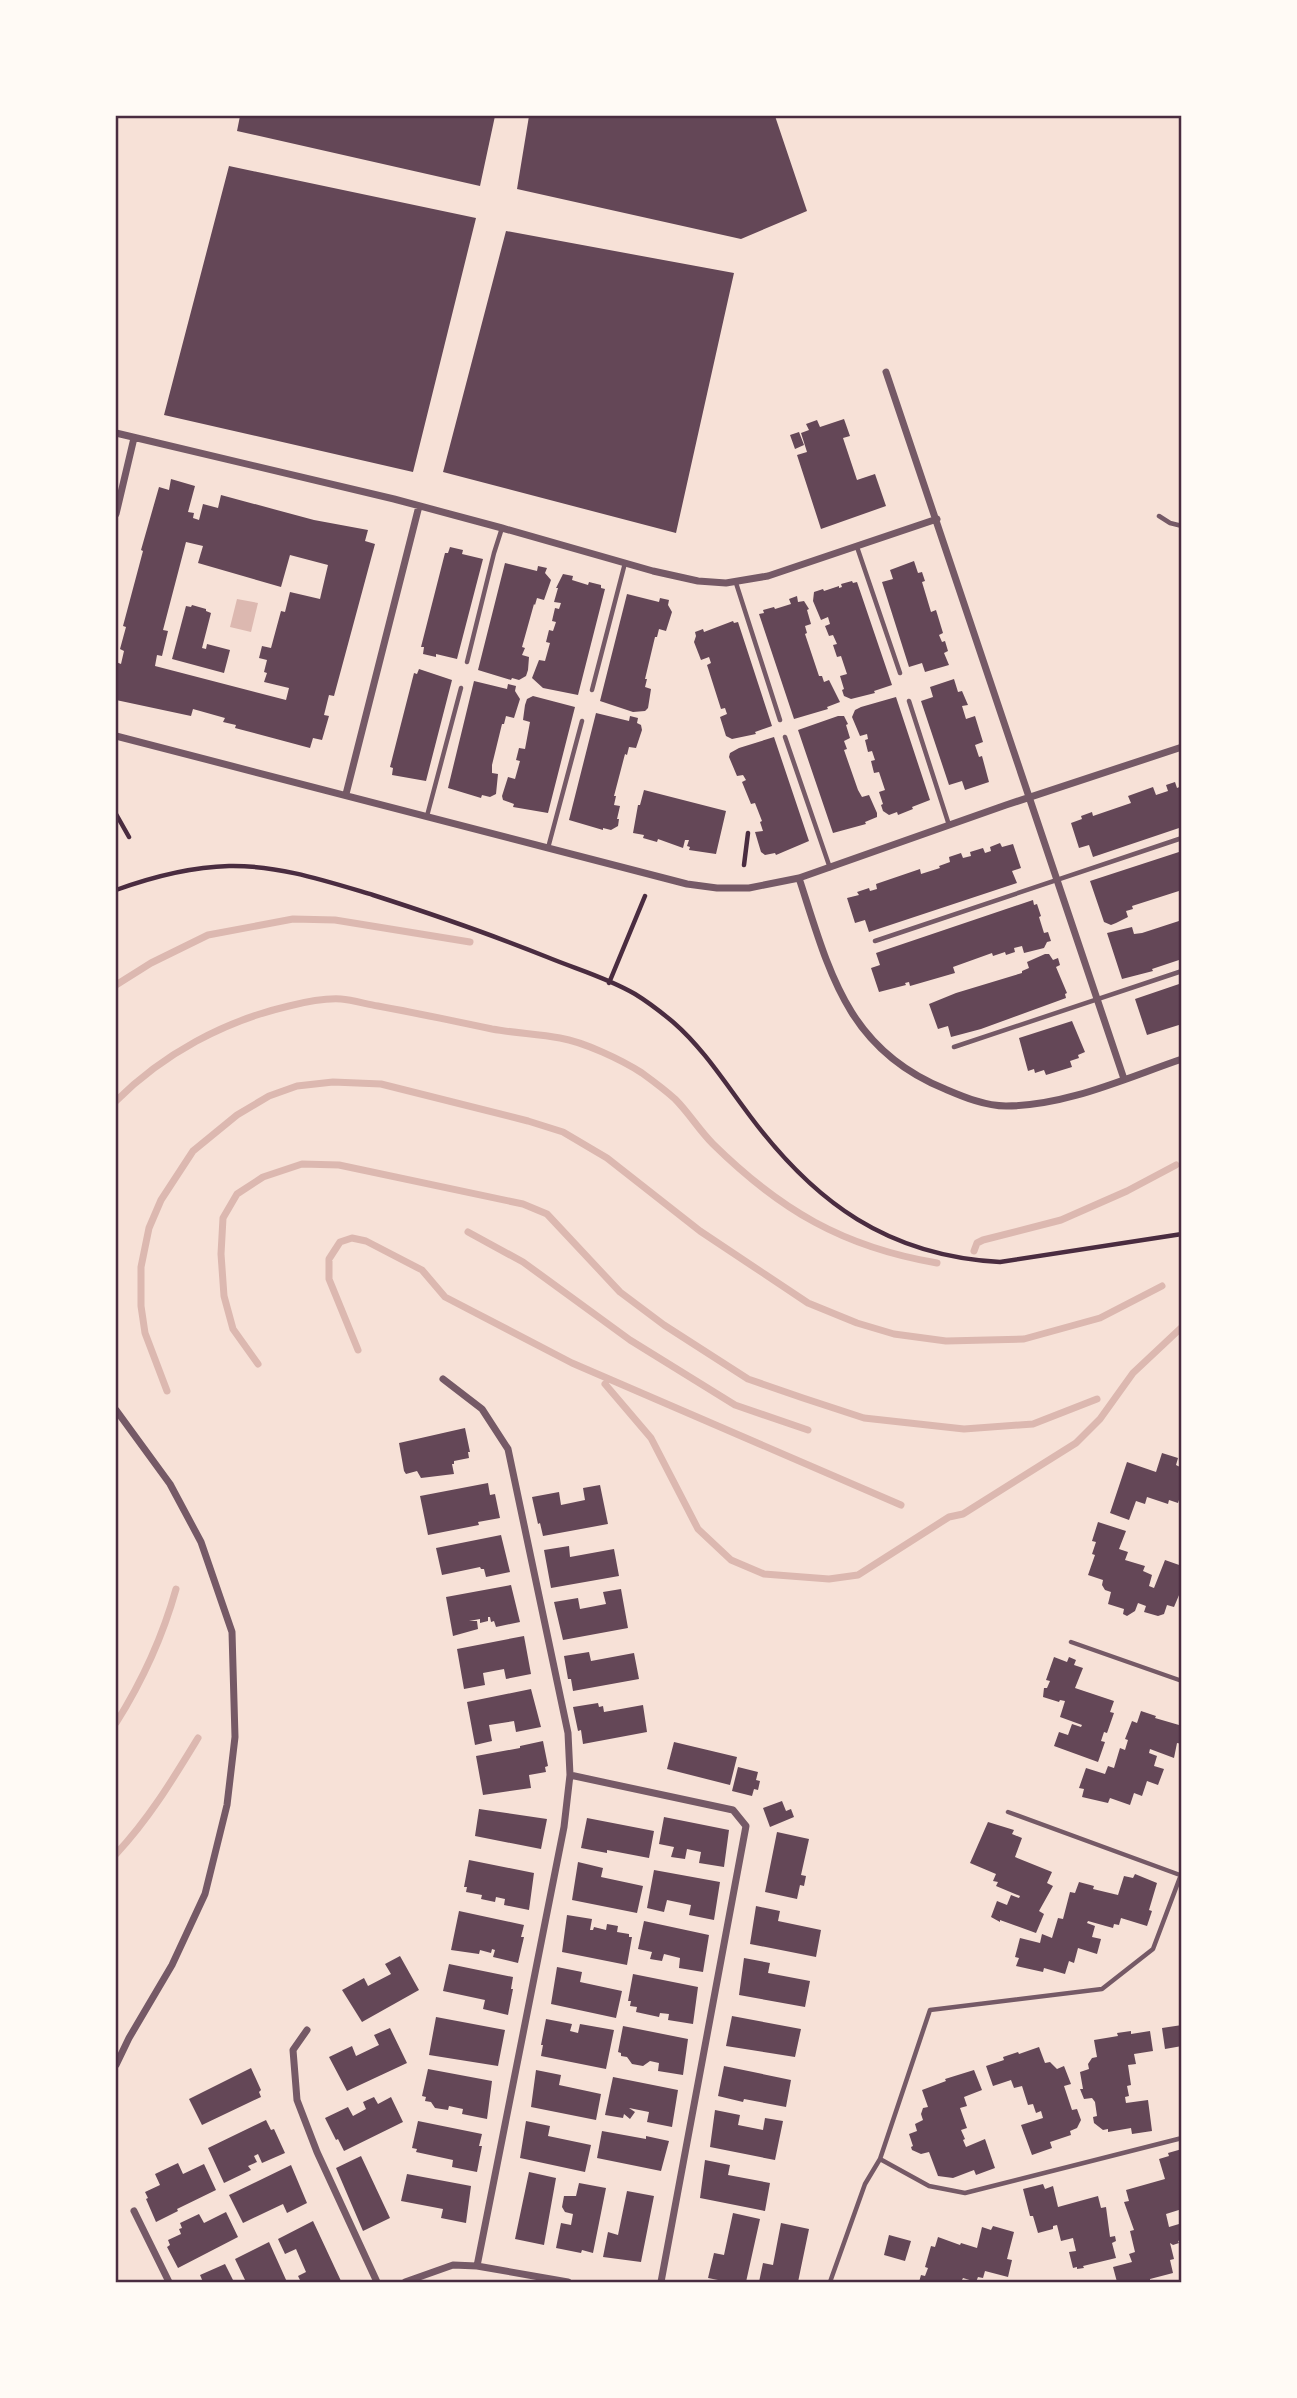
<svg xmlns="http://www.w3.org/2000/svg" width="1297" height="2398" viewBox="0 0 1297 2398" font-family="'Alegreya Sans',sans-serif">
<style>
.water{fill:#dcb8b0}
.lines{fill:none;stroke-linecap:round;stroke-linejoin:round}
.stream{stroke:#dcb8b0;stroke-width:7}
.building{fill:#644757;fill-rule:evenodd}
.path{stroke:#4a2c40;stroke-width:4.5}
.service{stroke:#755966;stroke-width:4.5}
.minor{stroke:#755966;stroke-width:7}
.neatline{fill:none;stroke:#4a2c40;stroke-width:2.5}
</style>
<rect width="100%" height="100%" fill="#f7e1d7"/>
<path class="water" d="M237 599 258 603 251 632 230 627Z"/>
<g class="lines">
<path class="stream" d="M116 985 151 963 208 935 293 919 335 920 470 942
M116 1101C163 1054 224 1021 289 1006 305 1002 325 998 341 999 353 1000 366 1004 378 1006 416 1013 454 1021 492 1029 514 1033 537 1034 560 1038 584 1042 622 1060 642 1073 653 1081 665 1090 675 1099 689 1113 699 1130 713 1144 780 1210 843 1247 937 1263
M468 1232 523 1262 630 1340 735 1405 808 1430
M974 1251 977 1243 983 1240 1061 1220 1127 1191 1176 1165
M358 1350 329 1279V1259L340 1242 352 1238 366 1241 422 1270 445 1297 572 1363 901 1505
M258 1364 233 1329 224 1296 221 1254 223 1218 237 1194 263 1177 302 1164 339 1165 523 1204 547 1214 620 1292 664 1325 748 1379 803 1398 864 1418 964 1429 1033 1424 1097 1399
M605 1384 651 1438 698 1529 731 1560 764 1574 829 1579 858 1575 949 1517 963 1514 1076 1443 1100 1419 1133 1373 1182 1327
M167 1391 145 1333 141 1306V1267L149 1228 161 1200 193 1151 237 1115 269 1096 297 1086 333 1082 381 1084 528 1121 563 1132 607 1158 700 1231 808 1303 857 1323 894 1334 946 1341 1024 1339 1100 1318 1162 1286
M116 1723C143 1680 162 1639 176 1589
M116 1854C149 1819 173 1779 198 1738"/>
</g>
<path class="building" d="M240 116H495L480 186 237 131Z
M529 116H775L807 211 741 239 517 189Z
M229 166 476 218 413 472 164 415Z
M506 231 734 273 676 533 443 472Z
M844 419 850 436 843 438 857 480 875 474 886 506 821 529 797 455 807 452 801 433 809 430 806 424 817 420 820 427Z
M799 432 804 445 795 449 790 435Z
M171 479 195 486 188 512 194 513 193 518 199 520 203 504 218 508 221 495 314 520 368 530 365 541 375 544 334 696 329 695 324 715 329 716 322 740 313 738 310 748 235 728 236 725 223 722 225 718 193 709 191 716 116 700 118 689 116 688V662L121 664 124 651 120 649 126 627 123 626 143 551 141 550 159 487 169 490ZM186 542 203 546 198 563 281 587 290 555 328 565 320 599 290 592 285 612 281 611 271 648 262 646 259 658 267 660 264 672 267 673 264 682 289 688 286 700 155 666 157 655 162 656 168 631 163 630Z
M450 547 463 550 462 554 483 559 457 659 436 654V657L423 654 424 647H421L445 553H448Z
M914 561 918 573 922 572 925 581 922 582 931 612 936 610 943 633 939 635 942 642 945 641 948 651 944 653 949 665 925 672 922 663 909 667 882 582 893 579 890 570Z
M505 563 537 571 538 566 547 568 545 573 551 580 544 600 537 598 535 605 534 604 522 647 525 648 522 655 529 657 528 670 526 676 519 680 512 678 511 680 478 670Z
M563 574 573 576 572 580 588 585 589 582 601 585V588L605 589 578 695 543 688 532 678 539 660 545 661 550 643 546 642 549 630 553 631 556 622 552 621 555 608 559 609 561 603 554 602 558 588H556Z
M852 581 853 583 857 582 892 685 874 691 875 693 851 699 844 696 842 690 844 689 840 676 847 674 841 656 837 657 833 645 837 644 833 635 829 636 825 626 830 624 828 617 821 620 813 601 814 592 823 589 824 591 839 586V588L842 587 841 584Z
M627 594 659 602 660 598 669 600 668 605 672 612 666 631 659 629 657 637H655L645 679H647L645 687 651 689 648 708 645 711 633 712 600 701Z
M797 596 798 602 804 601 809 609 807 610 811 624 805 626 807 633 805 634 819 676H822L824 682 829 680 840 702 827 707 828 709 794 719 759 614 764 613 763 610 774 607 775 609 791 604 789 599Z
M192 605 206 609V611L211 613 202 648 206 649 207 644 230 650 224 673 172 659 186 606 191 607Z
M733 621 734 623 738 622 772 726 755 732 756 734 732 739 726 736 720 717 727 714 725 708 721 709 707 665 711 663 709 657 701 660 694 642 696 636 695 632 703 629 704 632Z
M419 669 452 680 426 781 392 775 393 768 390 767 414 673 417 674Z
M954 679 958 692 962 691 968 705 962 706 966 719 975 716 983 742 975 745 979 757 982 756 989 782 965 790 962 781 949 785 921 701 933 697 930 687Z
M474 681 507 689 508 684 516 686 515 691 520 699 514 718 506 716 504 724H502L492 765V773L498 774 496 794 490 797 482 795 481 798 448 788Z
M533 696 575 707 548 813 513 807 514 804 503 800 502 796 508 777 515 779 520 761 516 760 519 748 525 749 530 722 523 720 525 705 527 699Z
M896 697 930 800 912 807 913 809 898 815 897 812 889 815 883 811 881 805 883 804 879 792 885 790 879 772 874 773 871 761 875 760 872 751 868 752 865 740 868 739 867 734 860 736 852 717 855 710 861 707Z
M596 713 629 721 630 716 638 718 637 723 641 725 642 730 636 748 629 747 627 755 625 754 614 796H616L614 805 620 806 617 819H619L618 826 611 830 603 828V830L569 820Z
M838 716H844L848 724 846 725 850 738 844 741 847 749 844 750 858 790 862 797 869 795 877 813V817L865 822 866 824 833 833 798 730Z
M774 737 809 841 776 855 775 853 765 855 761 852 755 832 763 831 760 822 762 821 755 803 751 804 742 782 746 780 743 775 737 776 729 757 730 753 739 748Z
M1175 782 1177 788 1182 786V827L1093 857 1089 845 1079 848 1071 823 1082 819 1081 816 1092 812 1093 816 1131 803 1128 796 1153 787 1156 795 1168 791 1166 785Z
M644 790 726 811 716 854 689 850 690 847 687 846 689 840H685L683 848 658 839 657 842 643 838 644 835 633 833 638 805H640Z
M1000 843 1002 847 1013 844 1021 868 1012 871 1017 883 869 932 865 920 855 923 847 898 859 895 857 892 869 888 870 891 877 889 876 884 920 869 921 874 940 868 939 866 950 862 949 857 961 853 963 858 971 856 970 852 983 848 985 853 991 851 990 847Z
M1182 851V890L1132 906 1133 909 1126 911 1128 917 1116 923 1111 925 1104 922 1090 881Z
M1033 900 1034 905 1037 904 1041 916 1039 917 1044 933 1048 932 1051 941 1047 942 1044 948 1024 953 1022 946 1014 948 1015 952 1006 955 1005 952 993 956 992 953 953 967 955 973 910 986 909 982 905 983 906 985 879 992 871 968 880 965 876 953Z
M1182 920V959L1152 969 1153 971 1122 979 1107 933 1132 927 1134 934 1142 933Z
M1045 954H1049L1053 960 1058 958 1060 965 1056 967 1067 993 1065 994 1066 998 981 1029 951 1037 948 1026 938 1029 929 1004 956 993 1022 973V971L1029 968 1027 962Z
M1182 983V1024L1147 1035 1135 999Z
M1072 1021 1085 1052 1078 1055 1079 1058 1070 1061 1072 1067 1046 1075 1044 1070 1035 1073 1034 1069 1028 1071 1019 1038Z
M465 1428 470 1452H468L469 1458 454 1461V1464H452L454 1474 421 1478 417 1471 406 1474 404 1471 399 1443Z
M1162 1453 1178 1458 1176 1465 1182 1468V1491L1178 1503 1169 1500 1168 1504 1147 1497 1145 1504 1136 1501 1129 1520 1110 1513 1127 1462 1156 1472Z
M488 1483 490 1495 495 1494 500 1518 478 1522 479 1525 428 1535 420 1496Z
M600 1485 608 1524 543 1536 540 1523 538 1524 532 1497 559 1492 561 1505 585 1500 583 1488Z
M1098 1522 1126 1531 1119 1549 1128 1552 1125 1560 1145 1566 1143 1571 1152 1575 1149 1586 1154 1588 1165 1560 1182 1566V1588L1174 1607 1167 1605 1164 1614 1158 1616 1144 1612 1146 1606 1138 1603 1135 1611 1127 1616 1123 1614 1124 1609 1108 1604 1111 1592 1105 1590 1102 1585 1103 1580 1088 1575 1095 1555 1092 1554 1096 1542 1092 1541Z
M501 1535 510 1572 486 1577 484 1569H481L480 1567 442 1575 436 1548Z
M569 1546 570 1557 614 1549 619 1576 551 1588 544 1550Z
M511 1585 520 1622 496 1627 494 1621 491 1622 490 1617H488V1621L480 1623V1619L469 1621H477L478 1629 453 1636 446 1597Z
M621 1589 628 1628 563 1640 554 1602 578 1598 580 1609 606 1604 603 1592Z
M524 1636 531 1674 506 1679 504 1669 483 1673 485 1685 464 1689 457 1649Z
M589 1652 591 1661 634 1653 639 1679 573 1691 571 1679H568L564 1656Z
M1054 1657 1067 1662 1069 1657 1076 1660 1074 1665 1083 1668 1075 1688 1114 1701 1110 1712 1114 1713 1107 1733 1104 1732 1101 1741 1105 1742 1098 1762 1054 1746 1059 1732 1068 1735 1072 1724 1081 1727 1082 1725 1060 1717 1065 1701 1060 1700 1059 1702 1043 1697 1044 1688H1047L1050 1681 1046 1680Z
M531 1689 541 1727 516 1732 514 1721 489 1725 492 1741 475 1745 467 1702Z
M598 1703 599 1707 603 1706 604 1712 643 1705 647 1732 583 1744 581 1730 578 1731 573 1707Z
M1141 1711 1156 1716 1155 1718 1179 1725 1182 1719V1744L1177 1743 1174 1758 1150 1749 1149 1753 1157 1756 1154 1766 1164 1769 1158 1785 1147 1781 1142 1796 1134 1793 1130 1805 1110 1798 1108 1803 1082 1797 1084 1789 1079 1788 1086 1768 1105 1774 1108 1766 1114 1768 1120 1748 1125 1750 1128 1740 1125 1739 1132 1721 1137 1723Z
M543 1741 548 1766 545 1767 546 1772 529 1775 531 1788 483 1795 476 1756 520 1748V1746Z
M674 1742 737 1757 730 1785 667 1769Z
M738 1767 758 1772 756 1780 760 1781 758 1790 754 1789 752 1796 732 1791Z
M782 1801 786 1811 791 1809 794 1817 770 1827 763 1808Z
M479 1809 547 1819 541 1849 475 1836Z
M664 1817 729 1830 724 1867 699 1863 701 1852 687 1849 685 1859 671 1857 674 1847 659 1844Z
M587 1818 654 1831 649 1858 607 1850V1853L581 1848Z
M988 1822 1014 1830 1012 1834 1022 1838 1015 1857 1052 1872 1047 1883 1053 1886 1039 1911 1044 1914 1036 1933 1000 1920V1922L991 1917 997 1901 1007 1905 1011 1895 1019 1898 1020 1896 996 1886 998 1882 993 1881 996 1874 970 1863Z
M777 1832 809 1839 801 1875 806 1876 804 1886 800 1885 797 1899 765 1892Z
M469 1860 534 1873 529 1910 504 1905 505 1899 496 1897 495 1902 481 1899 482 1895 466 1892 467 1887H464Z
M578 1862 603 1868 601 1877 643 1886 637 1913 572 1900Z
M654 1870 720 1882 714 1920 689 1915 691 1905 667 1900 664 1912 647 1908Z
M1135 1874 1157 1883 1149 1910 1152 1911 1147 1926 1121 1918 1119 1925 1114 1924 1113 1928 1088 1921 1087 1923 1095 1926 1092 1937 1101 1939 1097 1954 1078 1948 1074 1963 1069 1961 1065 1974 1044 1968 1043 1972 1016 1966 1019 1958 1015 1957 1020 1938 1040 1943 1042 1934 1052 1938 1058 1918 1063 1919 1070 1892 1075 1893 1079 1882 1094 1886 1093 1889 1118 1895 1124 1876 1133 1878Z
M756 1906 780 1911 778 1921 821 1930 816 1957 750 1944Z
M459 1911 524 1925 521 1937H524L518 1963 493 1957 495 1950 492 1949 491 1953 480 1950 479 1954 451 1950Z
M567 1915 592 1919 590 1930H593L594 1927 606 1930 607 1924 618 1926 617 1932 629 1934V1937H632L627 1965 562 1952Z
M644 1921 709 1935 703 1972 679 1968 680 1958 664 1954 662 1961 650 1959 652 1952 638 1949Z
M400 1956 419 1990 362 2022 342 1990 364 1978 368 1986 391 1974 385 1964Z
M744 1958 770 1963 768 1973 810 1981 805 2007 739 1995Z
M449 1964 513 1977 511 1989H513L508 2015 483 2009 485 2000 443 1991Z
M557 1967 582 1972 580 1982 622 1991 616 2018 551 2004Z
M633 1974 698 1987 693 2024 668 2020 669 2014 660 2013 659 2017 636 2012 637 2007 630 2006 631 2001H628Z
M732 2016 801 2029 795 2057 726 2046Z
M436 2017 505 2030 498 2066 429 2055Z
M546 2019 572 2024 570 2031 578 2033 580 2024 614 2030 606 2069 541 2056 543 2045H541Z
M1182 2025V2046L1165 2049 1162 2028Z
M623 2026 688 2039 683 2075 658 2071 659 2063 650 2061 643 2066 632 2064 627 2057 621 2056V2053L618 2052Z
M390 2028 407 2063 347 2091 329 2057 352 2046 356 2056 379 2045 374 2035Z
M1131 2031V2034L1150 2031 1153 2051 1134 2054 1136 2064 1128 2065 1131 2085 1127 2086 1129 2096 1125 2097 1126 2103 1148 2100 1152 2131 1132 2134 1131 2128 1108 2132V2129L1103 2130 1094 2123 1093 2117 1097 2116 1095 2102 1092 2098 1084 2099 1080 2089H1083L1080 2072 1089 2069 1088 2064 1092 2058 1097 2057 1094 2040 1118 2036 1117 2033Z
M1039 2047 1045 2063 1050 2062 1057 2069 1064 2066 1071 2084 1064 2086 1072 2110 1077 2109 1081 2120 1077 2128 1070 2131 1071 2135 1050 2142 1052 2148 1032 2155 1021 2125 1043 2118 1041 2111 1036 2113 1033 2104 1028 2105 1022 2086 1014 2088 1011 2080 993 2086 986 2066 1004 2060 1003 2057 1018 2052 1019 2054Z
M724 2066 791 2080 786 2107 744 2099 743 2102 718 2096Z
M251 2068 261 2090 259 2092 261 2097 202 2125 189 2099Z
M428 2069 492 2081 487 2119 462 2114 463 2109 449 2106 448 2110 435 2108 431 2102 425 2101 426 2097 422 2096Z
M536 2070 561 2075 559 2085 601 2094 596 2120 531 2107Z
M974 2070 982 2090 964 2097 967 2106 960 2108 967 2128 961 2130 965 2139 963 2140 966 2147 985 2139 995 2168 976 2175 974 2170 953 2178 938 2176 929 2152 921 2154 912 2150 911 2147 913 2146 909 2134 917 2131 915 2124 923 2120 921 2114 923 2108 928 2107 922 2090 946 2081 945 2079Z
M613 2077 678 2090 672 2127 647 2122 649 2112 629 2108 635 2112 630 2119 624 2114 623 2118 605 2115Z
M374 2097 378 2104 391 2097 403 2122 344 2151 338 2139 336 2140 325 2118 348 2107 353 2116 366 2109 363 2102Z
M715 2110 740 2115 738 2125 763 2130 765 2118 783 2121 775 2160 710 2147Z
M266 2120 271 2130 274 2129 285 2153 262 2163 258 2154 254 2156 257 2162 248 2166 251 2170 224 2183 208 2148Z
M418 2121 482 2134 479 2146H482L477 2172 452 2167 453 2160 416 2152 417 2149 412 2148Z
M526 2121 550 2126 548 2136 591 2145 585 2172 520 2158Z
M602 2131 646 2139V2136L669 2141 661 2171 597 2158Z
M1182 2149V2209L1166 2214 1169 2227 1179 2224 1182 2235V2240L1178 2241 1179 2243 1173 2245 1170 2243 1174 2259 1170 2260 1173 2273 1150 2279V2282H1117L1113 2267 1132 2262 1129 2254 1135 2252 1130 2231 1134 2230 1124 2202 1129 2201 1126 2190 1165 2179 1159 2159 1169 2156 1168 2153Z
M361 2156 390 2218 363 2231 336 2168Z
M705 2160 730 2165 728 2175 770 2183 765 2211 700 2198Z
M178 2163 183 2174 204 2164 216 2190 177 2209 178 2211 156 2222 146 2199 148 2198 145 2192 160 2185 155 2174Z
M291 2165 307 2203 287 2213 283 2204 243 2223 229 2195Z
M529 2172 556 2178 544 2245 515 2239Z
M407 2174 471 2186 466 2223 441 2218 443 2209 401 2201Z
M579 2183 606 2188 593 2253 582 2250 581 2253 556 2248 561 2223 571 2225 573 2214 565 2212 562 2207 564 2196H576Z
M1043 2184 1045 2189 1053 2186 1058 2207 1098 2196 1101 2208 1106 2207 1110 2237 1115 2236 1116 2241 1112 2243 1116 2258 1083 2266 1084 2268 1077 2269V2267L1073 2268 1069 2252 1076 2251 1073 2238 1061 2241 1057 2225 1053 2226V2229L1038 2233 1033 2216H1030L1023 2189Z
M627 2191 654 2196 641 2262 603 2257 608 2232 618 2235Z
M226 2212 238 2237 178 2268 167 2247 170 2245 168 2240 181 2234 179 2229 182 2228 180 2223 199 2214 204 2223Z
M733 2213 760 2219 746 2282H728L708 2278 714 2253 724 2255Z
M313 2221 341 2281 337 2282H301L298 2276 306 2272 296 2249 285 2254 278 2239Z
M781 2223 809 2229 798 2282H759L763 2263 773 2265Z
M993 2226 1014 2232 1007 2259 1012 2260 1008 2277 985 2271 983 2278 978 2277 976 2282 963 2278 961 2282H919L921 2275 925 2276 928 2268 925 2267 931 2246 935 2247 938 2237 960 2245 961 2243 977 2248 982 2227 991 2230Z
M889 2235 911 2241 905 2261 884 2255Z
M269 2242 287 2282H246L235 2259Z
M225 2264 234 2282H203L200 2275Z"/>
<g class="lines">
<path class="path" d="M116 814 129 837
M744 865 748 833
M116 890C152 877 189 867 229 866 278 865 326 881 373 895 432 914 490 934 547 957 576 969 608 978 635 994 648 1002 661 1012 673 1022 704 1049 725 1083 750 1116 815 1203 888 1256 1000 1262L1182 1234
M609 983 645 896"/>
<path class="service" d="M1159 516 1170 523 1182 526
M857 547 900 673
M736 583 780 720
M467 662 494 553 502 528
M592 690 625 563
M909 701 949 825
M785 737 830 868
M427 816 461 688
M548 848 582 721
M875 941 1182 838
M954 1047 1182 971
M1071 1642 1182 1681
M1008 1812 1180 1875
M880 2159 929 2186 965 2193 1182 2138
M830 2282 865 2184 880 2159 930 2010 1102 1989 1153 1949 1182 1872"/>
<path class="minor" d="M886 372 1124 1079
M116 433 394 499 502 528 653 571 698 581 726 583 768 576 937 519
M116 514 134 438
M116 736 687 884 717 888H749L799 878 1006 805 1182 747
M346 794 419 506
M799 878C829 970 846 1049 945 1089 964 1097 985 1106 1006 1106 1066 1106 1126 1078 1182 1059
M443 1379 482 1409 508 1449 568 1733 570 1775 564 1827 477 2266
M116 1410 170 1484 201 1542 232 1632 235 1737 227 1805 205 1894 172 1965 129 2038 116 2065
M570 1775 733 1810 746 1826 661 2282
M307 2030 293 2050 297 2100 317 2152 377 2282
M134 2211 169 2282
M405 2282 453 2265 477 2266 568 2282"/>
</g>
<rect width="1297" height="2398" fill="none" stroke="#fffaf5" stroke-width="234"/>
<rect x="117" y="117" width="1063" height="2164" class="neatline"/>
</svg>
